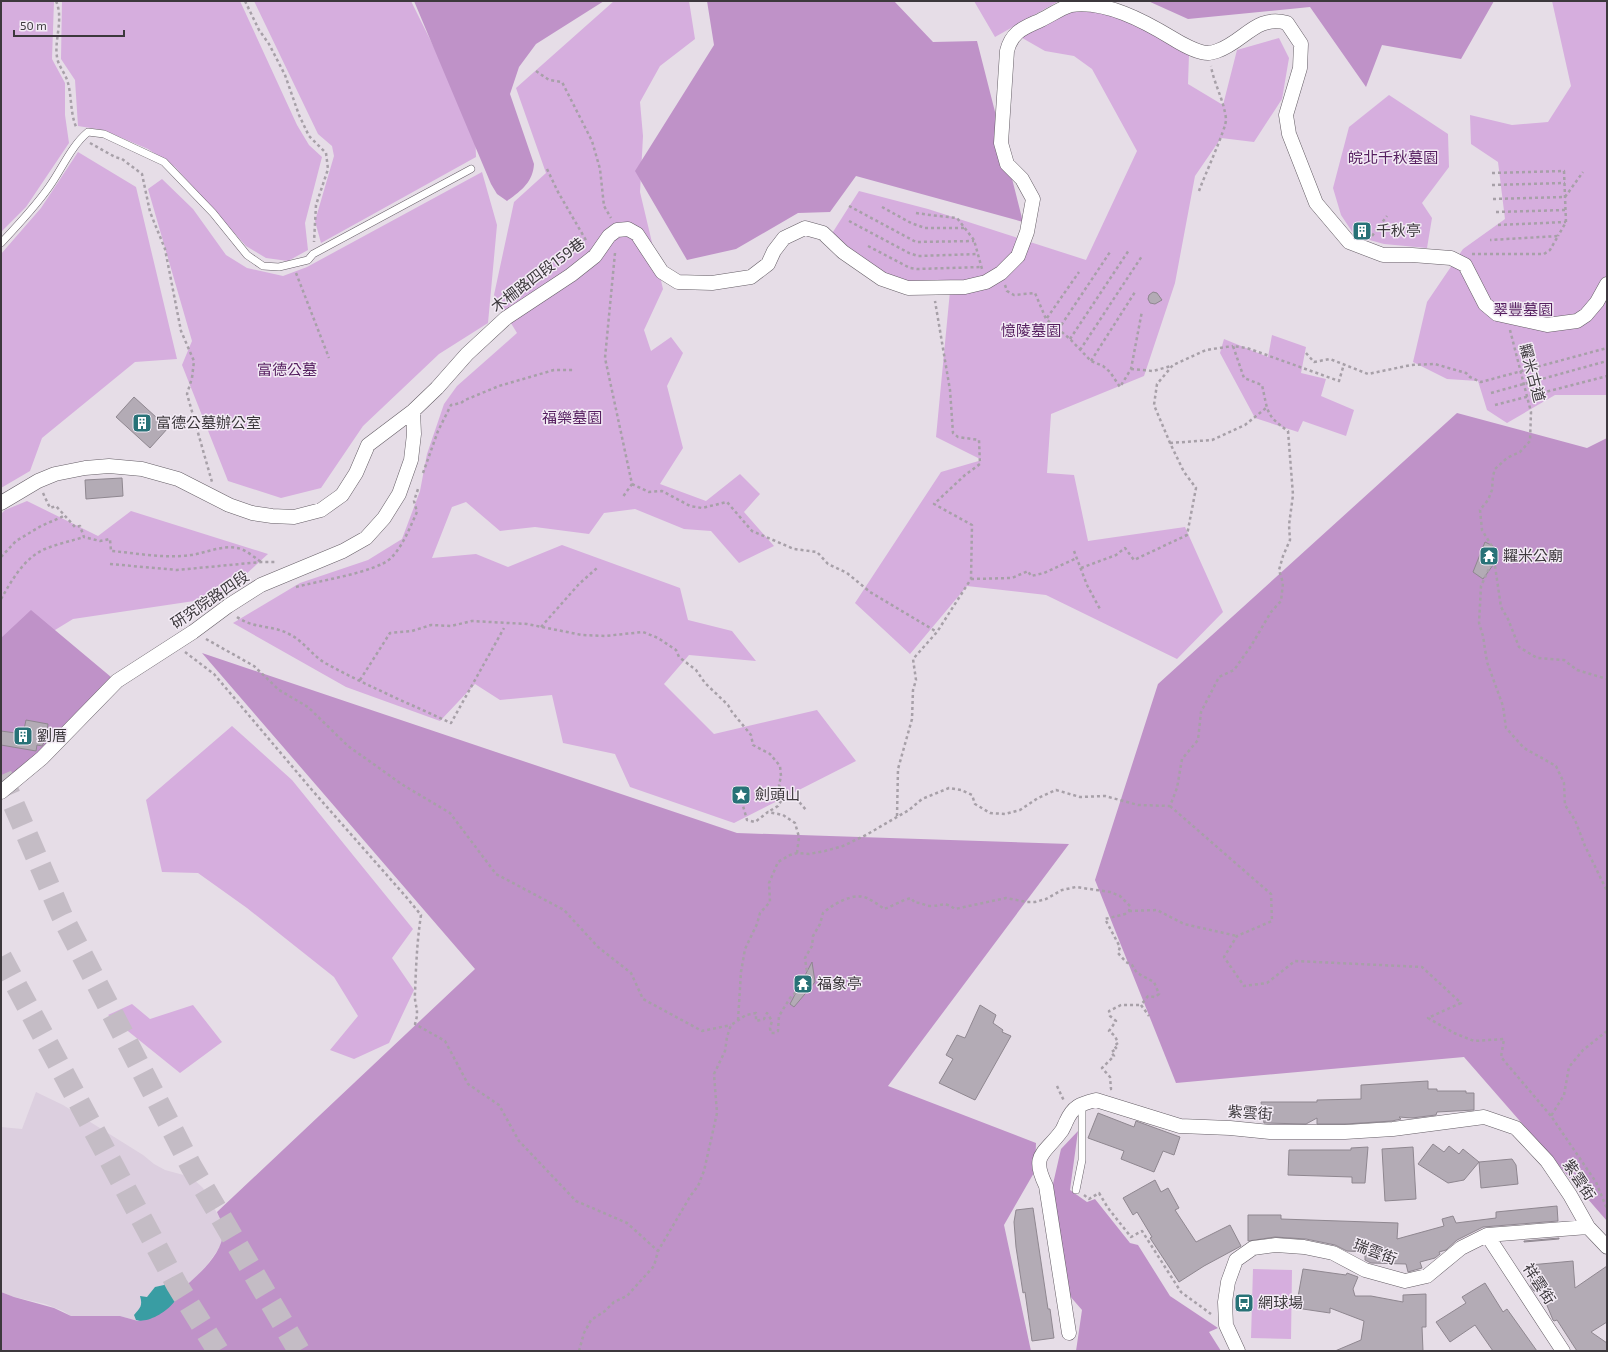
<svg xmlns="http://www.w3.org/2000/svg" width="1608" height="1352" viewBox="0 0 1608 1352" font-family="'Exo 2','Noto Sans TC',sans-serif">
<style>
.built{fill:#dccfdf}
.green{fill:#d6aede}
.forest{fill:#bf92c8}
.water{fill:#399da3}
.building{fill:#b3abb5;stroke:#8f8790}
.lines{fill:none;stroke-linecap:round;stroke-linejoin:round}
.trunk-tunnel{stroke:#c4bcc5;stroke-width:22;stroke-dasharray:22 11;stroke-linecap:butt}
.service-casing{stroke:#655e66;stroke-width:8}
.minor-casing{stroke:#655e66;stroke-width:15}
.path{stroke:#a7a0a8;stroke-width:2.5;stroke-dasharray:3 3;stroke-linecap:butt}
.service{stroke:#fff;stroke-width:7}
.minor{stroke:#fff;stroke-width:14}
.labels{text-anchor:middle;stroke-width:3;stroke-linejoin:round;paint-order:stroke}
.park-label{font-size:15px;fill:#561f60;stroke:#f3ebf5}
.poi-label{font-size:15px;fill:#3c383c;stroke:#f3ebf5;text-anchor:start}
.street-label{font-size:15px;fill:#3c383c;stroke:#f3ebf5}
</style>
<rect width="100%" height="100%" fill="#e6dde7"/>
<path class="built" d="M36 1092 63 1105 143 1155 154 1164 165 1170 191 1177 203 1188 223 1224V1236L222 1244 207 1265 179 1295 138 1321 120 1316H71L63 1311 45 1304 14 1297 1 1292V1127L22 1129Z"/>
<path class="green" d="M1 1H54L52 59 65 83V115L69 143 26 207 1 232Z
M62 1H240L297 125 309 145 322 157 305 223 308 250 288 261 266 258 246 246 175 167 148 149 103 130 78 126 75 80 61 59Z
M254 1H411L475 130 476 157 321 243 315 221 334 156 332 146 318 134Z
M614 1H689L695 39 660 66 640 102 643 136 640 192 663 289 644 330 651 351 671 337 683 353 667 386 683 448 660 484 706 501 740 474 760 494 744 512 774 546 739 563 711 531 684 529 635 509 604 513 589 534 535 527 500 531 466 502 452 507 432 558 476 554 508 567 562 545 680 588 688 620 732 631 756 661 689 655 664 684 714 734 817 710 856 761 734 823 630 787 615 754 563 743 552 695 500 700 475 684 440 721 346 687 233 623 300 583 368 560 402 539 420 491 427 454 444 404 457 386 517 333 494 295 514 202 546 173 516 88Z
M974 1H1059L995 37Z
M1552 1H1607V395H1555L1507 423 1487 410 1478 381 1447 379 1413 362 1427 302 1463 249 1505 219 1498 162 1471 144 1470 115 1512 125 1548 122 1571 86Z
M1049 10 1120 11 1189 54 1188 84 1223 105 1237 50 1279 38 1289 58 1282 99 1254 142 1221 138 1195 176 1175 283 1144 376 1051 414 1047 473 1074 475 1088 541 1185 527 1223 612 1177 659 1046 595 967 586 910 654 855 603 941 472 982 460 936 437 950 291 894 279 856 259 831 235 859 191 928 209 1086 260 1137 151 1092 69 1074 56 1045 51 1017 35Z
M1389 95 1448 134 1449 167 1422 203 1432 218 1427 248 1384 244 1355 236 1341 215 1333 188 1349 127Z
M78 152 136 187 177 359 135 362 42 438 30 471 1 488V254L41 208Z
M482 172 497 225 488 323 439 354 363 426 321 488 281 498 228 481 182 365 192 341 148 189 162 179 193 209 226 255 247 268 283 276 307 267Z
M1272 335 1306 347 1301 373 1326 379 1321 396 1354 410 1346 436 1303 421 1298 432 1255 418 1220 353 1224 339 1268 357Z
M27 501 98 536 131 511 268 554 221 597 73 619 1 663V514L5 510Z
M232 726 292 780 413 929 392 958 414 990 389 1043 354 1059 330 1050 358 1016 334 977 247 908 198 873 162 872 146 800Z
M132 1004 150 1019 193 1005 222 1042 180 1073 108 1015Z
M1253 1269 1292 1270 1291 1339 1251 1338Z"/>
<path class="forest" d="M414 1H604L536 44 519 67 510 94 534 164C533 182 521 191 507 201L497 194 491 184Z
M707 1H894L933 42 977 41 1023 222 856 176 830 212 798 213 736 249 687 260 635 171 714 45Z
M1148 1H1494L1461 59 1382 45 1366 87 1310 7 1188 19Z
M1457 413 1587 448 1607 438V1221L1464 1057 1176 1083 1095 880 1158 684Z
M31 610 111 677 30 761 1 783V638Z
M202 653 737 833 1069 844 888 1086 1036 1143 1035 1171 1004 1225 1031 1351H1V1292L14 1297 54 1308 71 1316H120L138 1321 179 1295 181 1290C197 1276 225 1253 223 1229 223 1223 219 1217 217 1212L475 969Z
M1078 1131 1070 1190 1087 1202 1095 1199 1130 1243 1138 1245 1170 1296 1218 1328 1209 1332 1221 1351H1076L1082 1310 1069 1295 1059 1249 1053 1184 1061 1149Z"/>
<path class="water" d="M173 1277C197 1292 154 1326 136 1320L134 1315C140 1308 143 1306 140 1296L147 1297 155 1287 164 1285Z"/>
<path class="building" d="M1153 292 1157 293 1162 300 1155 304 1150 303 1148 299 1149 295Z
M134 397 168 428 150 448 116 417Z
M122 478 123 496 86 499 85 480Z
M1485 542 1493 546 1495 553 1493 565 1483 579 1473 572Z
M26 720 48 724 46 739 42 746 37 745 36 751 1 745V731L23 734Z
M812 962 815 982 794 1007 790 1004Z
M980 1005 996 1015 993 1023 1003 1030 1002 1032 1011 1036 975 1100 939 1083 953 1059 946 1055 957 1035 965 1038Z
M1428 1081V1089H1437V1091H1466V1093H1474V1110L1437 1112 1436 1115 1412 1118 1399 1117 1401 1119 1392 1121 1345 1124H1317V1118L1306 1124 1264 1123 1261 1102H1317V1100L1361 1099V1085Z
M1098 1113 1134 1127 1136 1121 1180 1137 1174 1155 1163 1151 1154 1172 1121 1159 1124 1151 1088 1138Z
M1433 1144 1444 1152 1449 1146 1459 1154 1463 1149 1479 1162 1464 1180 1448 1183 1418 1164Z
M1368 1147 1365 1183H1352V1177L1288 1175 1289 1150H1351V1148Z
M1413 1147 1416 1199 1385 1201 1382 1149Z
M1512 1159 1516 1165 1518 1184 1481 1188 1479 1162Z
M1155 1180 1161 1192 1168 1188 1179 1208 1175 1210 1196 1242 1230 1225 1241 1246 1204 1266 1179 1282 1150 1238 1152 1237 1137 1212 1133 1215 1123 1198Z
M1557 1206 1558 1221 1483 1227 1457 1240 1446 1250 1439 1252 1440 1254 1435 1258 1420 1262 1422 1268 1408 1272 1406 1264 1371 1263 1365 1260V1252L1347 1251 1335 1245 1306 1239 1275 1237 1248 1241V1215H1281V1219L1398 1223 1397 1239 1444 1226 1442 1219 1453 1216 1456 1223 1496 1218V1212Z
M1033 1208 1048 1309H1050L1054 1338 1032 1341 1025 1292 1023 1293 1016 1247 1014 1222 1016 1210Z
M1559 1238V1239L1524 1242V1241Z
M1573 1261 1575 1288 1607 1266V1322L1591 1332 1607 1343V1351H1577L1557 1320 1554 1321 1553 1320 1541 1291H1534L1531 1287 1530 1265Z
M1303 1269 1346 1275 1347 1273 1358 1277 1353 1289 1355 1296H1371L1403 1302V1295L1426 1294V1327H1422L1423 1351H1335L1361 1340 1364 1321 1330 1308V1313L1296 1308Z
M1485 1283 1503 1312 1507 1309 1537 1351H1493L1475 1325 1450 1342 1436 1322 1466 1303 1462 1297Z"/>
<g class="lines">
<path class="trunk-tunnel" d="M1 775 62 916 191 1166 299 1351
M1 957 177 1285 218 1351"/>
<g class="service-casing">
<path id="service" d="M1 243C18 225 35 207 49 187 62 169 71 146 88 132L104 134 164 162 213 213 247 255 263 266 279 267 308 260 313 254 471 169
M1076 1190 1082 1160V1103"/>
</g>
<g class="minor-casing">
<path id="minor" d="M1 503 38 481 55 474 85 468 109 466 142 469 178 479 229 505 252 513 272 516 294 517 321 510 342 495 356 473 368 445 413 411 437 388 467 354 506 318 571 275 595 256 609 236 617 230 628 229 637 234 662 272 678 282 712 283 751 277 768 264 774 251 784 238 805 228 823 233 843 252 882 279 908 288 965 287 986 282 1001 273 1018 256 1027 232 1033 199 1022 179 1007 164 1001 143 1007 51C1012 31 1024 28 1041 20 1051 15 1061 8 1071 5 1105 0 1144 21 1172 38 1180 43 1198 53 1208 53 1211 53 1214 52 1217 51 1244 42 1256 14 1287 23L1301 44 1300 68 1286 115 1289 134 1316 203 1349 242 1383 255H1412L1451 258 1465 265 1485 304 1497 314 1547 325 1577 321 1586 315 1597 302 1607 284
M1 792 42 758 117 681 193 632 228 606 261 585 343 551 366 538 384 518 399 494 411 460 414 434 413 411
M1487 1235 1563 1351
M1069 1333 1046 1186C1031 1155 1043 1155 1060 1133 1063 1130 1064 1126 1066 1122 1073 1106 1080 1104 1096 1100L1180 1126 1230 1128 1270 1132H1345L1393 1129 1484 1117 1516 1128 1547 1161 1570 1195 1588 1227 1607 1247
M1238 1351 1226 1325 1225 1302 1228 1282 1236 1260 1253 1248 1276 1245 1304 1247 1333 1253 1365 1270 1405 1281 1427 1276 1461 1248 1487 1235 1588 1227"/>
</g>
<path class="path" d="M56 1C64 19 54 40 57 57 58 66 66 74 68 83 72 98 70 114 77 129
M245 1 259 30 269 44 285 75 299 115 309 136 326 153 328 169 316 205 314 242
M536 71 549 80 562 82 592 141 600 169 604 206 611 218
M90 143 115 157 122 159 142 174 150 212 165 249 181 331 194 361 192 378 187 394 212 482
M547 169 558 192 587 242
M1492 173 1564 171 1566 222 1558 236
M1492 185 1565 183
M1199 191C1203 179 1227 127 1226 119 1224 100 1214 84 1211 66
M1493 199 1565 197 1583 172
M849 206 916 242 974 241
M882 207 911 223 925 228H965
M1496 212 1566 210
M916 213 930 215 957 218 974 240 982 269
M849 221 909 253 918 256 978 254
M1498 225 1566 222
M1372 236 1387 216
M868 246 910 268 917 269 982 267
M615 253 605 358 632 484 622 498
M1472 254H1544L1550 250 1558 236 1490 240
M296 273 329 358
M1005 285 1007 291 1014 295 1035 293 1046 319 1070 339 1091 361 1103 366 1110 372 1120 387 1131 369 1142 311
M1047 318 1079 272
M1058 330 1110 252
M1510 330 1531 412 1530 441 1520 452 1507 458 1495 469 1493 476 1492 490 1488 500 1480 510 1482 530 1496 553 1495 566 1501 607 1508 619 1519 647 1537 658 1564 660 1577 670 1607 679
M1070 339 1129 250
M1080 350 1142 256
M1306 353 1314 362 1330 359 1368 374 1411 365 1435 364 1466 373 1470 377 1481 382 1607 348
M1091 361 1135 292
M1131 369 1153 371 1171 366
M1491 393 1607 361
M1495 405 1607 376V377
M1170 443 1212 440 1245 425 1266 408
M423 473 438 431 451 405 461 403 465 400 499 386 554 370H573
M632 484 649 492 662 491 690 506 702 508 727 502 752 531 794 549 817 552 828 564 847 573 870 592 937 632
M43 493 50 508 56 506 75 527 80 526 84 537 100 541 110 539 111 551C137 553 165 559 191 555 206 553 221 545 237 548 245 549 254 557 261 562
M1492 546V562L1481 586 1479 623 1483 636 1487 662 1503 706 1506 728 1524 748 1556 766 1564 783 1565 805 1575 820 1585 846 1607 891
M1074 551 1087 585 1101 611
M1 557 16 541 41 526 64 516
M110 564 177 570 261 562H277
M1081 568 1116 555 1125 548 1134 560 1187 535 1196 488 1184 472 1170 443 1154 405 1157 384 1173 365 1206 350 1233 346
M971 579 1012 578 1028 571 1031 576 1044 573 1077 558
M296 587C318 581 377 572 391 558 403 546 410 527 417 512L414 501 418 489
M1 599C12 580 24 558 45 549 57 544 71 541 84 537
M237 617C254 629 273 625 289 634 304 641 313 657 327 664 367 686 410 704 451 723L504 628
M541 627 579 584 597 568
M206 639 254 666 279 690 308 707 348 746 403 785 450 813 496 874 564 910 598 947 631 973 643 999 702 1031 731 1025
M185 652 214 674 312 790 407 898 421 915C417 941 416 967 415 993 414 1007 420 1008 415 1024L445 1041 468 1084 499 1105 519 1141 576 1201 627 1223 658 1251
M360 680 390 633 412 631 431 625 451 626 472 621 527 624 582 635 605 636 643 632 658 638 676 650 679 657 696 670 705 683 728 705 732 712 751 735 753 745 770 754 780 766 781 776 779 785 784 796 778 806 768 812
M740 795 747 820 755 822 768 812 783 815 795 823 799 837 797 853
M784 796 795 797 806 810
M1170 806 1271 894 1272 921 1237 936 1224 957 1244 986 1267 983 1295 961 1422 967 1461 1003 1428 1018 1454 1033 1474 1041 1504 1039 1501 1057 1551 1116
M897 816 898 769 912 719 913 690 916 680 913 659 937 632 971 579 972 525 934 504 965 475 980 464 979 440 958 437 953 433 950 390 935 301
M1129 911 1157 910 1184 924 1237 936
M1141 1005 1149 1016
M738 1020 741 972 745 949 757 924 760 913 770 902 769 883 778 862 790 855 797 853 809 854 825 851 843 846 866 835 909 810 922 799 949 788 961 790 972 795 975 804 990 813 1005 814 1020 810 1038 798 1056 790 1080 797 1105 796 1138 805 1170 806 1177 788 1182 759 1198 740 1201 712 1219 677 1234 670 1251 646 1271 612 1281 601 1283 583 1279 570 1283 556 1290 540 1289 525 1293 495 1288 431C1265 415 1268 411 1262 385L1244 378 1233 346 1247 348 1339 381 1344 364
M1607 1031 1583 1050 1569 1067 1564 1095 1551 1116 1585 1166 1596 1182 1607 1209
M1057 1086 1064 1101
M1110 1089H1111L1110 1077 1102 1068 1114 1056 1111 1052 1117 1049 1114 1046 1118 1043 1115 1036 1109 1031 1116 1021 1110 1016 1109 1011 1121 1005H1141
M1084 1195 1089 1199 1099 1193 1108 1208 1131 1237 1142 1231 1181 1292 1211 1314
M579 1351 584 1333 591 1320 605 1311 614 1302 627 1296 654 1266 658 1251 691 1195 698 1186 704 1171 717 1113 714 1074 725 1051 727 1037 731 1025 746 1015 756 1013V1021L764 1019 767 1013 772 1021 770 1028 771 1033H775L778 1031 779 1016 790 998 799 989 804 985 808 980 805 958 812 946 813 936 820 924 823 913C833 904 854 892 867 898 873 901 879 905 884 909 893 906 902 900 911 898L915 903C921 902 925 906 931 906 942 906 944 901 955 909L1006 898 1027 902H1035L1046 899 1062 890 1076 887 1110 892 1120 896 1130 906 1129 911 1125 914 1105 919 1120 947 1118 953 1126 962 1132 965 1137 973 1154 982 1159 994 1155 997 1148 996 1141 1005"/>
<use href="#service" class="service"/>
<use href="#minor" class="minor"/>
</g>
<defs>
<g id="building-square" transform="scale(1)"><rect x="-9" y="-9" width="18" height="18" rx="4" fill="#287277" stroke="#f3ebf5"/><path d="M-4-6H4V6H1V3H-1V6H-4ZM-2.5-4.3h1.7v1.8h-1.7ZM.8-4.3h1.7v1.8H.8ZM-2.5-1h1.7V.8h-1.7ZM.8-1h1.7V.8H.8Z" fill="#fff"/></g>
<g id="temple-square" transform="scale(1)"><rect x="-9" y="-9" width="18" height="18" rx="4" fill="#287277" stroke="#f3ebf5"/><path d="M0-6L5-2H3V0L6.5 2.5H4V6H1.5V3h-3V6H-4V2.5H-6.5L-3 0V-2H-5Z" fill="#fff"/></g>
<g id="sight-square" transform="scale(1)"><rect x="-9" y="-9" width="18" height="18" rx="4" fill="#287277" stroke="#f3ebf5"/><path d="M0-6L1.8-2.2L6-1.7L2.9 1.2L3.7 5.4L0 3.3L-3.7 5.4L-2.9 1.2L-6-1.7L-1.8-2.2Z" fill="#fff"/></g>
<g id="bus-square" transform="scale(1)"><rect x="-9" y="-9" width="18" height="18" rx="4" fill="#287277" stroke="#f3ebf5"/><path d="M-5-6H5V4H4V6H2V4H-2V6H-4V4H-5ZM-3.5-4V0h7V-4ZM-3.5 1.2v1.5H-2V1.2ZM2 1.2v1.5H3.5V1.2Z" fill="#fff"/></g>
</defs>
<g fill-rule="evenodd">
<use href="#building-square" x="1362" y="231"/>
<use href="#building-square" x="142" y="423"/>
<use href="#temple-square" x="1489" y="556"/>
<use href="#building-square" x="23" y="736"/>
<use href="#sight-square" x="741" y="795"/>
<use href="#temple-square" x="803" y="984"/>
<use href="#bus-square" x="1244" y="1303"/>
</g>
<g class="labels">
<g class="park-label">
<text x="1393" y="163">皖北千秋墓園</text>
<text x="1523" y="315">翠豐墓園</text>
<text x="1031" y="336">憶陵墓園</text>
<text x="287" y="375">富德公墓</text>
<text x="572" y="423">福樂墓園</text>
</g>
<g class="poi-label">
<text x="1376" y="236">千秋亭</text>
<text x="156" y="428">富德公墓辦公室</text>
<text x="1503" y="561">糶米公廟</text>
<text x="37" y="741">劉厝</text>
<text x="755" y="800">劍頭山</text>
<text x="817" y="989">福象亭</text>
<text x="1258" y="1308">網球場</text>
</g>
<g class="street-label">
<text transform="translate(538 275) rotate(-37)" y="5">木柵路四段159巷</text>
<text transform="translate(1532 373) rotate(75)" y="5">糶米古道</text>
<text transform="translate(210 600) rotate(-34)" y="5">研究院路四段</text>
<text transform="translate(1250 1113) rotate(4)" y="5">紫雲街</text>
<text transform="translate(1579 1180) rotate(57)" y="5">紫雲街</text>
<text transform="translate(1375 1252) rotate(21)" y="5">瑞雲街</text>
<text transform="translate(1539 1284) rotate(57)" y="5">祥雲街</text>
</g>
</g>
<rect width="1608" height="1352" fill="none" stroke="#3c383c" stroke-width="4"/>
<path d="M14 30v6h110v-6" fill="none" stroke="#3c383c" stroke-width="2"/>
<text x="20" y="30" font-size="12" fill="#3c383c" stroke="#f3ebf5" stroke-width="3" paint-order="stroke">50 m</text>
</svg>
